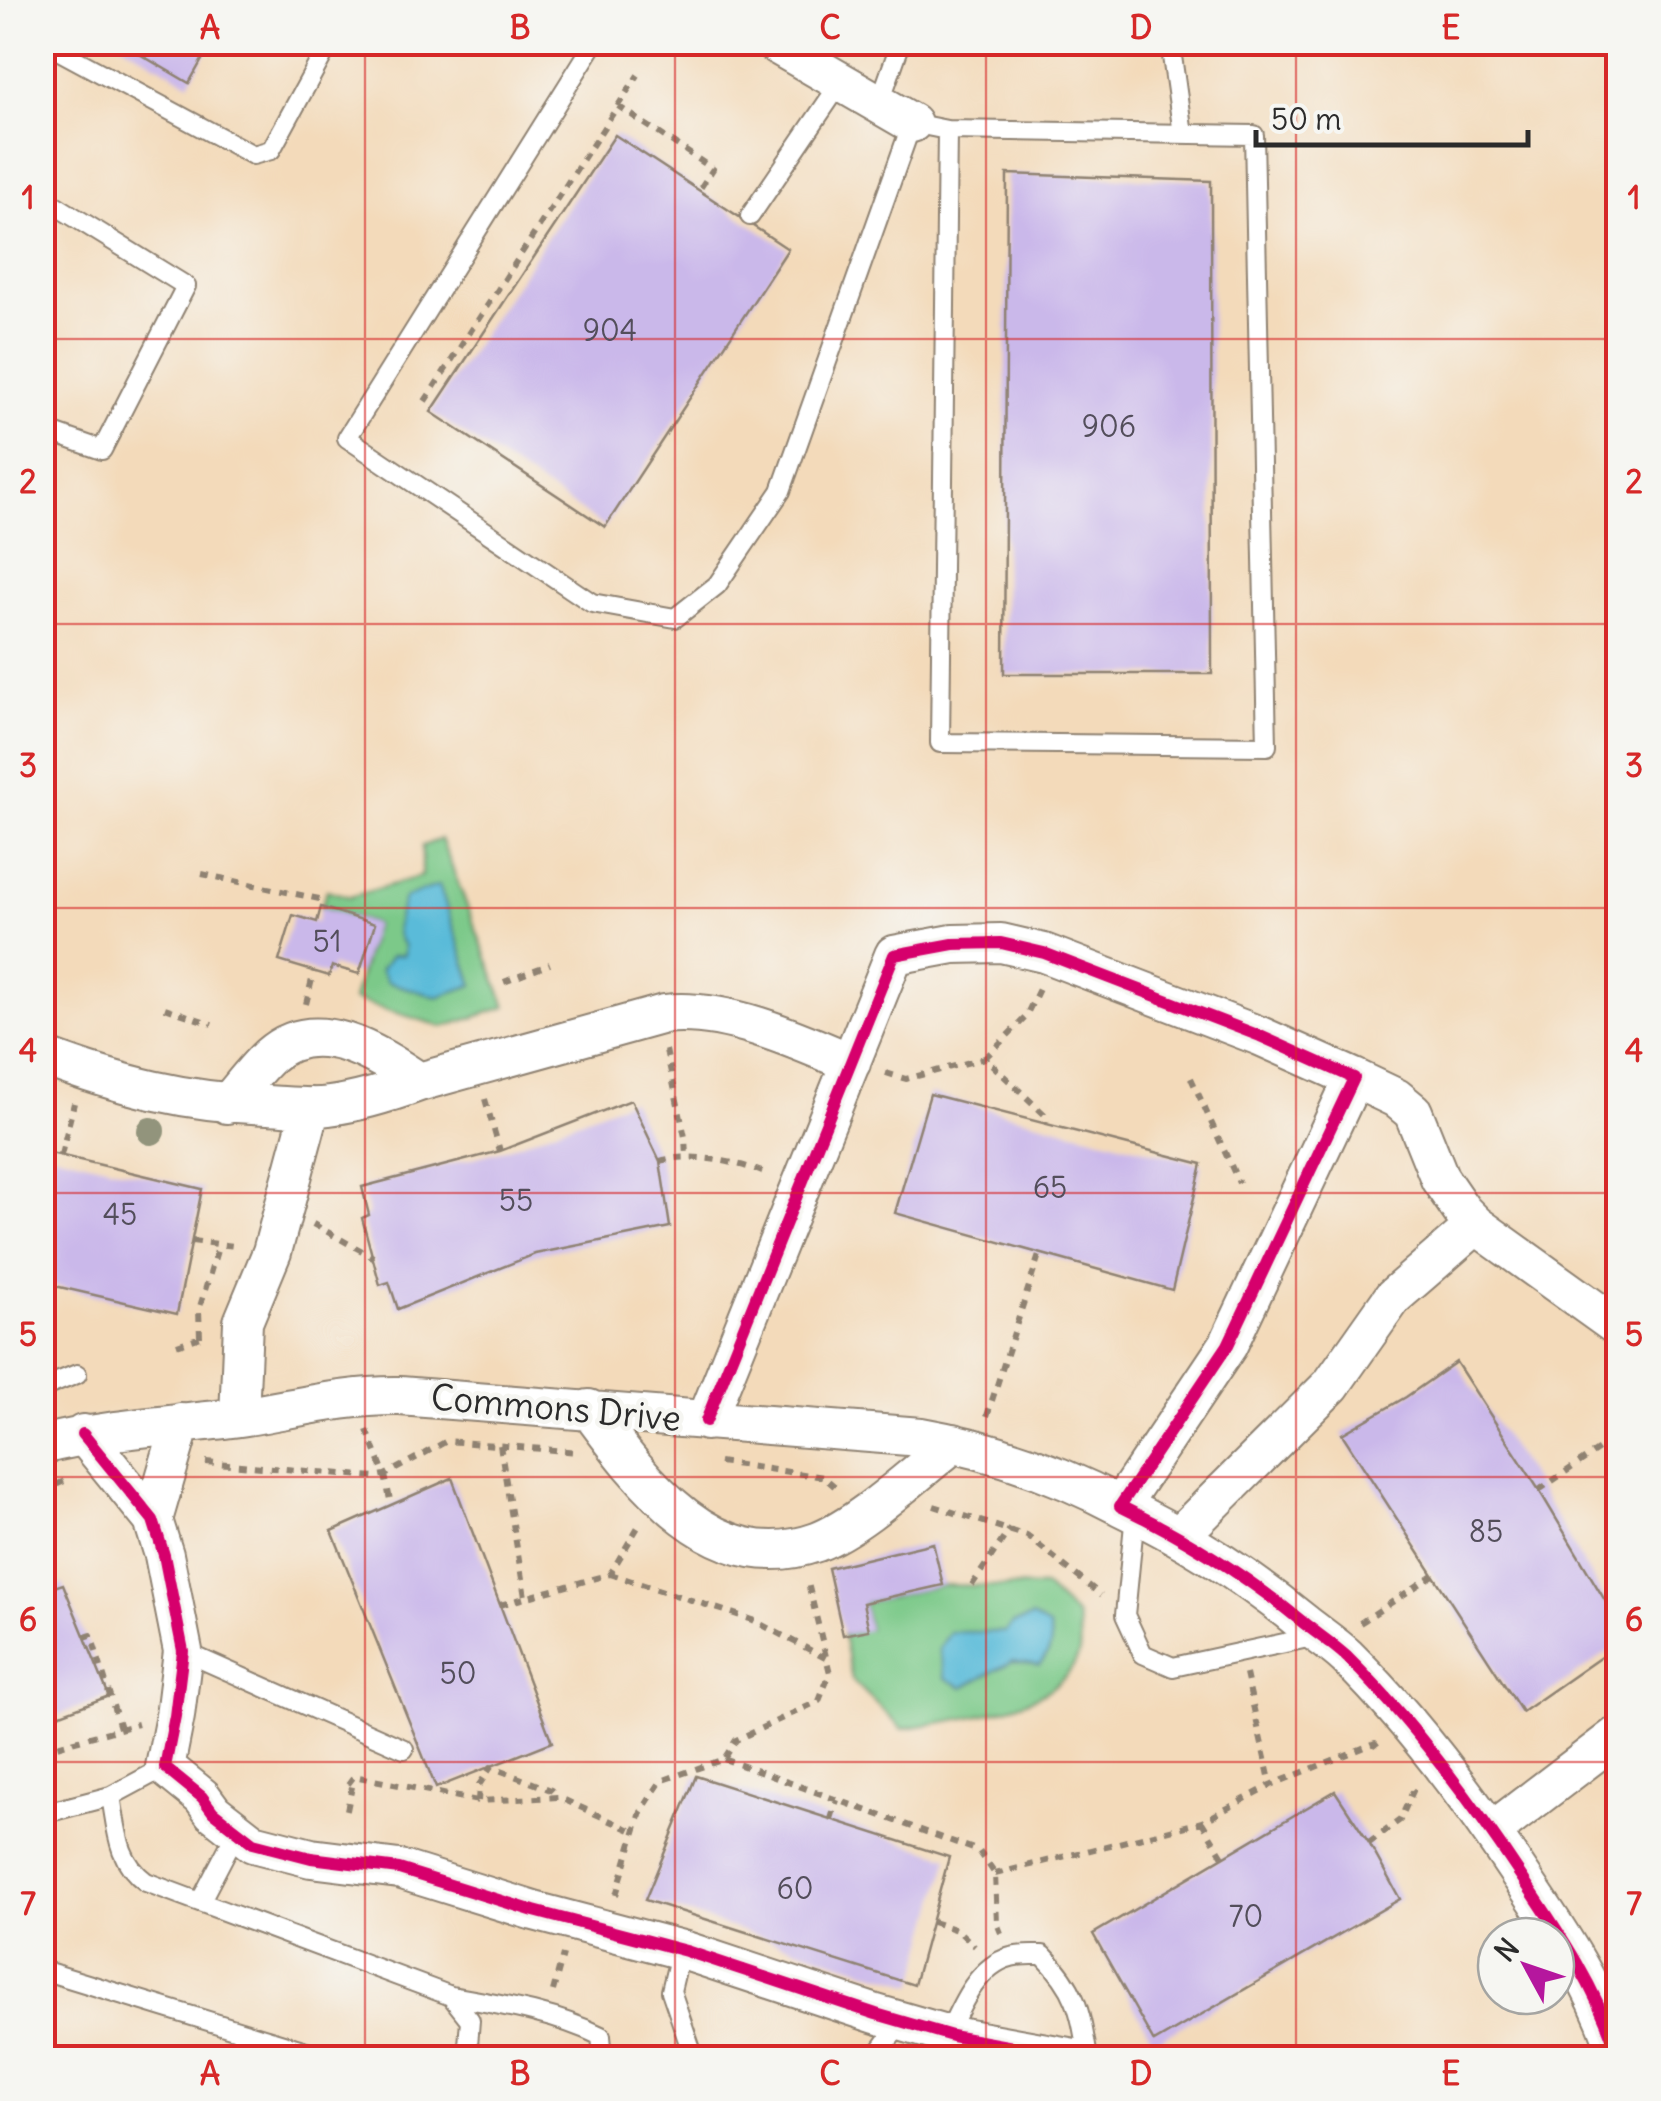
<svg xmlns="http://www.w3.org/2000/svg" width="1661" height="2101" viewBox="0 0 1661 2101" font-family="Delius,sans-serif">
<style>
.green{fill:#7bc989;stroke:#537a5a;stroke-width:2.5}
.water{fill:#5abbd9;stroke:#427382;stroke-width:2.5}
.building{fill:#cab8ea}
.lines{fill:none;stroke-linecap:round;stroke-linejoin:round}
.lane-casing{stroke:#8f8272;stroke-width:22}
.street-casing{stroke:#8f8272;stroke-width:42}
.path{stroke:#8f8272;stroke-width:6;stroke-dasharray:8 8;stroke-linecap:butt}
.lane{stroke:#fff;stroke-width:18}
.street{stroke:#fff;stroke-width:38}
.cycleway-casing{stroke:#f6f6f2;stroke-width:19}
.cycleway{stroke:#d6006c;stroke-width:12}
.tree{fill:#92947b}
.grid{fill:none;stroke:#d62828;stroke-width:2.5;stroke-opacity:0.55}
.labels{text-anchor:middle;stroke-width:9;stroke-linejoin:round;paint-order:stroke}
.number-label{font-size:30px;fill:#534e5b}
.street-label{font-size:35px;fill:#2b2b2b;stroke:#f6f6f2}
.neatline{fill:none;stroke:#d62828;stroke-width:4}
.grid-label{font-size:32px;text-anchor:middle;font-weight:bold;fill:#d62828}
</style>
<rect width="100%" height="100%" fill="#f6f6f2"/>
<filter id="ink" filterUnits="userSpaceOnUse"><feTurbulence type="fractalNoise" baseFrequency=".01" numOctaves="2"/><feDisplacementMap in="SourceGraphic" scale="20" xChannelSelector="R" yChannelSelector="G"/><feConvolveMatrix kernelMatrix="1 2 1 2 8 2 1 2 1" color-interpolation-filters="sRGB"/></filter>
<filter id="wash" filterUnits="userSpaceOnUse"><feTurbulence type="fractalNoise" baseFrequency=".0048" numOctaves="4" result="noise"/><feDisplacementMap in="SourceGraphic" scale="40" xChannelSelector="R" yChannelSelector="G"/><feGaussianBlur stdDeviation="2.25" result="paint"/><feColorMatrix in="noise" values="0 0 0 0 0 0 0 0 0 0 0 0 0 0 0 0 0 1.4 0 .05"/><feComposite in="paint" operator="in"/></filter>
<g filter="url(#wash)">
<rect width="100%" height="100%" fill="#f3daba"/>
<path class="green" d="M441 839 506 1007 444 1027 353 1000 375 924 321 907 327 890 350 897 422 876V846Z
M943 1585 1045 1587 1077 1617C1078 1628 1082 1646 1078 1656 1057 1712 953 1719 902 1729L852 1680 843 1635 869 1629 863 1603Z"/>
<path class="water" d="M439 885 473 985 437 997 387 982 380 970 391 956 403 955 404 946C390 932 399 915 404 898Z
M1032 1617 1049 1627C1053 1644 1051 1652 1039 1665L1013 1661 963 1687 945 1678 939 1649 950 1632H1005L1012 1624Z"/>
<g id="blocks">
<path class="building" d="M119 42H212L189 83Z
M615 135 788 249 605 527 431 412Z
M1007 174 1211 181 1212 674H1004Z
M321 907 375 924 359 974 332 966 329 976 279 961 293 915 317 922Z
M930 1094 1202 1164 1172 1290 895 1213Z
M631 1100 660 1161 670 1227 535 1254 398 1309 389 1282 380 1285 362 1218 369 1215 362 1187 500 1151Z
M42 1151 202 1189 177 1314 42 1283Z
M1456 1362 1539 1490 1618 1622V1645L1522 1712 1342 1434 1406 1397Z
M452 1478 552 1742 436 1788 332 1531Z
M933 1543 943 1585 863 1603 869 1630 843 1635 828 1568Z
M63 1584 109 1696 42 1721V1591Z
M696 1776 949 1857 914 1985 645 1900Z
M1335 1791 1369 1843 1400 1899 1154 2042 1093 1934Z"/>
</g>
</g>
<g filter="url(#ink)">
<use href="#blocks" fill-opacity="0" stroke="#8f8272" stroke-width="2.5"/>
<g class="lines">
<g class="lane-casing">
<path id="lane" d="M43 42 253 155 271 150 330 42
M595 42 347 438 592 603 675 618 717 585 781 491 912 123 947 130 1254 135 1267 746 940 743 947 130
M1170 42 1183 134
M879 104 901 42
M42 197 186 286 102 450 42 429
M750 216 841 82
M42 1388 77 1374
M1135 1514 1125 1615 1143 1654 1173 1667 1317 1636
M183 1651 404 1749
M111 1796C117 1830 117 1861 146 1882L451 1996 470 2020 467 2058
M42 1814 111 1796 165 1767
M200 1902 237 1831
M681 1949 671 1991 694 2058
M42 1970 329 2058
M451 1996C502 2005 554 2013 601 2036L603 2058
M948 2034C961 2005 978 1965 1011 1957 1021 1954 1033 1955 1043 1955 1078 1991 1080 2011 1088 2058
M875 2058 902 2021"/>
</g>
<g class="street-casing">
<path id="street" d="M772 42 912 123
M42 1056C119 1085 185 1102 268 1105 288 1106 310 1109 329 1106 361 1102 389 1093 419 1082 376 1053 316 1014 269 1056 254 1070 241 1088 227 1104
M1354 1078 1396 1098 1413 1112 1440 1179 1462 1211 1476 1225
M419 1082 664 1014C724 1007 796 1039 851 1063
M589 1409C642 1481 714 1579 817 1542 861 1525 915 1473 954 1443
M239 1417 243 1322 272 1252 311 1107
M706 1421 894 955 953 944 1001 943 1044 953 1260 1036 1354 1078 1228 1345 1120 1506C1187 1538 1248 1577 1305 1624 1319 1635 1334 1645 1347 1657 1410 1719 1472 1802 1521 1876 1559 1932 1599 1991 1618 2056
M83 1434 153 1520 164 1555 183 1651 175 1716 165 1767 202 1797 213 1812 253 1843 311 1858 399 1869 534 1911 686 1951 876 2014 952 2036 1074 2058
M42 1445C107 1428 174 1426 240 1417 293 1409 345 1395 400 1396L921 1437C990 1449 1058 1473 1120 1506
M153 1520 181 1423
M1179 1536 1331 1385 1393 1297 1476 1225 1618 1327
M1491 1832 1618 1735"/>
</g>
<path class="path" d="M618 106 713 169 699 190
M425 401 638 75
M202 874 324 900
M504 982 550 964
M306 1004 314 971
M165 1008 212 1024
M666 1050 685 1137 686 1156
M985 1058 1025 1018 1039 989
M886 1073 906 1079 985 1058 1044 1114 1047 1123
M1191 1078 1239 1183
M485 1099 500 1151
M61 1155 74 1103
M660 1161C690 1152 741 1162 769 1175
M313 1224 373 1257
M192 1241 235 1246
M200 1337 199 1310 219 1244
M177 1345 204 1336
M987 1416 1040 1252
M367 1430 385 1475 391 1505
M500 1445 525 1597
M206 1462 375 1477 385 1475 447 1441 578 1452
M719 1462 824 1477 840 1491
M1539 1490 1618 1436
M42 1491 69 1479
M934 1506 1027 1536 1101 1595
M610 1574 753 1620 827 1659
M972 1585 1010 1529
M500 1605 610 1574 641 1522
M1360 1623 1435 1574
M85 1637 91 1635 120 1728
M1246 1674 1271 1785
M42 1750 138 1724
M724 1759 979 1851 995 1874 997 1923 1001 1933
M348 1784 354 1776 478 1801 558 1797 635 1832
M478 1801 479 1785 491 1767 551 1790 557 1796
M347 1810 353 1782
M831 1819 837 1800
M1202 1822 1223 1857
M1369 1843 1400 1820 1413 1791 1410 1788
M995 1874 1202 1822 1271 1785 1375 1743 1378 1747
M616 1895 641 1812 661 1781 724 1759 736 1740 819 1701 830 1673 807 1579
M932 1922 957 1930 975 1946
M553 1991 563 1955"/>
<use href="#lane" class="lane"/>
<use href="#street" class="street"/>
<g class="cycleway-casing">
<path id="cycleway" d="M706 1421 894 955 953 944 1001 943 1044 953 1260 1036 1354 1078 1228 1345 1120 1506C1187 1538 1248 1577 1305 1624 1319 1635 1334 1645 1347 1657 1410 1719 1472 1802 1521 1876 1559 1932 1599 1991 1618 2056
M83 1434 153 1520 164 1555 183 1651 175 1716 165 1767 202 1797 213 1812 253 1843 311 1858 399 1869 534 1911 686 1951 876 2014 952 2036 1074 2058"/>
</g>
<use href="#cycleway" class="cycleway"/>
</g>
<circle class="tree" cx="151" cy="1131" r="14"/>
</g>
<path class="grid" d="M365 42V2058M675 42V2058M986 42V2058M1296 42V2058M42 339H1618M42 624H1618M42 908H1618M42 1193H1618M42 1477H1618M42 1762H1618"/>
<g class="labels">
<g class="number-label">
<text x="610" y="341">904</text>
<text x="1109" y="437">906</text>
<text x="327" y="952">51</text>
<text x="1050" y="1198">65</text>
<text x="516" y="1211">55</text>
<text x="120" y="1225">45</text>
<text x="1486" y="1542">85</text>
<text x="458" y="1684">50</text>
<text x="795" y="1899">60</text>
<text x="1246" y="1927">70</text>
</g>
<g class="street-label">
<text transform="translate(556 1408) rotate(5)" y="12">Commons Drive</text>
</g>
</g>
<rect width="1661" height="2101" fill="none" stroke="#f6f6f2" stroke-width="110"/>
<g transform="translate(1526 1966) rotate(310)"><circle r="48" fill="#f6f6f2" stroke="#a5a5a2" stroke-width="2.5"/>
<path d="M0-8L18 38L0 25L-18 38Z" fill="#b5179e"/>
<text y="-15" font-size="28" font-weight="bold" text-anchor="middle" fill="#2b2b2b">N</text>
</g>
<path d="M1256 130v15h272v-15" fill="none" stroke="#2b2b2b" stroke-width="5"/>
<text x="1271" y="130" font-size="30" fill="#2b2b2b" stroke="#f6f6f2" stroke-width="8" paint-order="stroke">50 m</text>
<rect x="55" y="55" width="1551" height="1991" class="neatline"/>
<g class="grid-label">
<text x="210" y="39">A</text>
<text x="520" y="39">B</text>
<text x="830" y="39">C</text>
<text x="1141" y="39">D</text>
<text x="1451" y="39">E</text>
<text x="28" y="209">1</text>
<text x="1634" y="209">1</text>
<text x="28" y="493">2</text>
<text x="1634" y="493">2</text>
<text x="28" y="777">3</text>
<text x="1634" y="777">3</text>
<text x="28" y="1062">4</text>
<text x="1634" y="1062">4</text>
<text x="28" y="1346">5</text>
<text x="1634" y="1346">5</text>
<text x="28" y="1631">6</text>
<text x="1634" y="1631">6</text>
<text x="28" y="1915">7</text>
<text x="1634" y="1915">7</text>
<text x="210" y="2085">A</text>
<text x="520" y="2085">B</text>
<text x="830" y="2085">C</text>
<text x="1141" y="2085">D</text>
<text x="1451" y="2085">E</text>
</g>
</svg>
